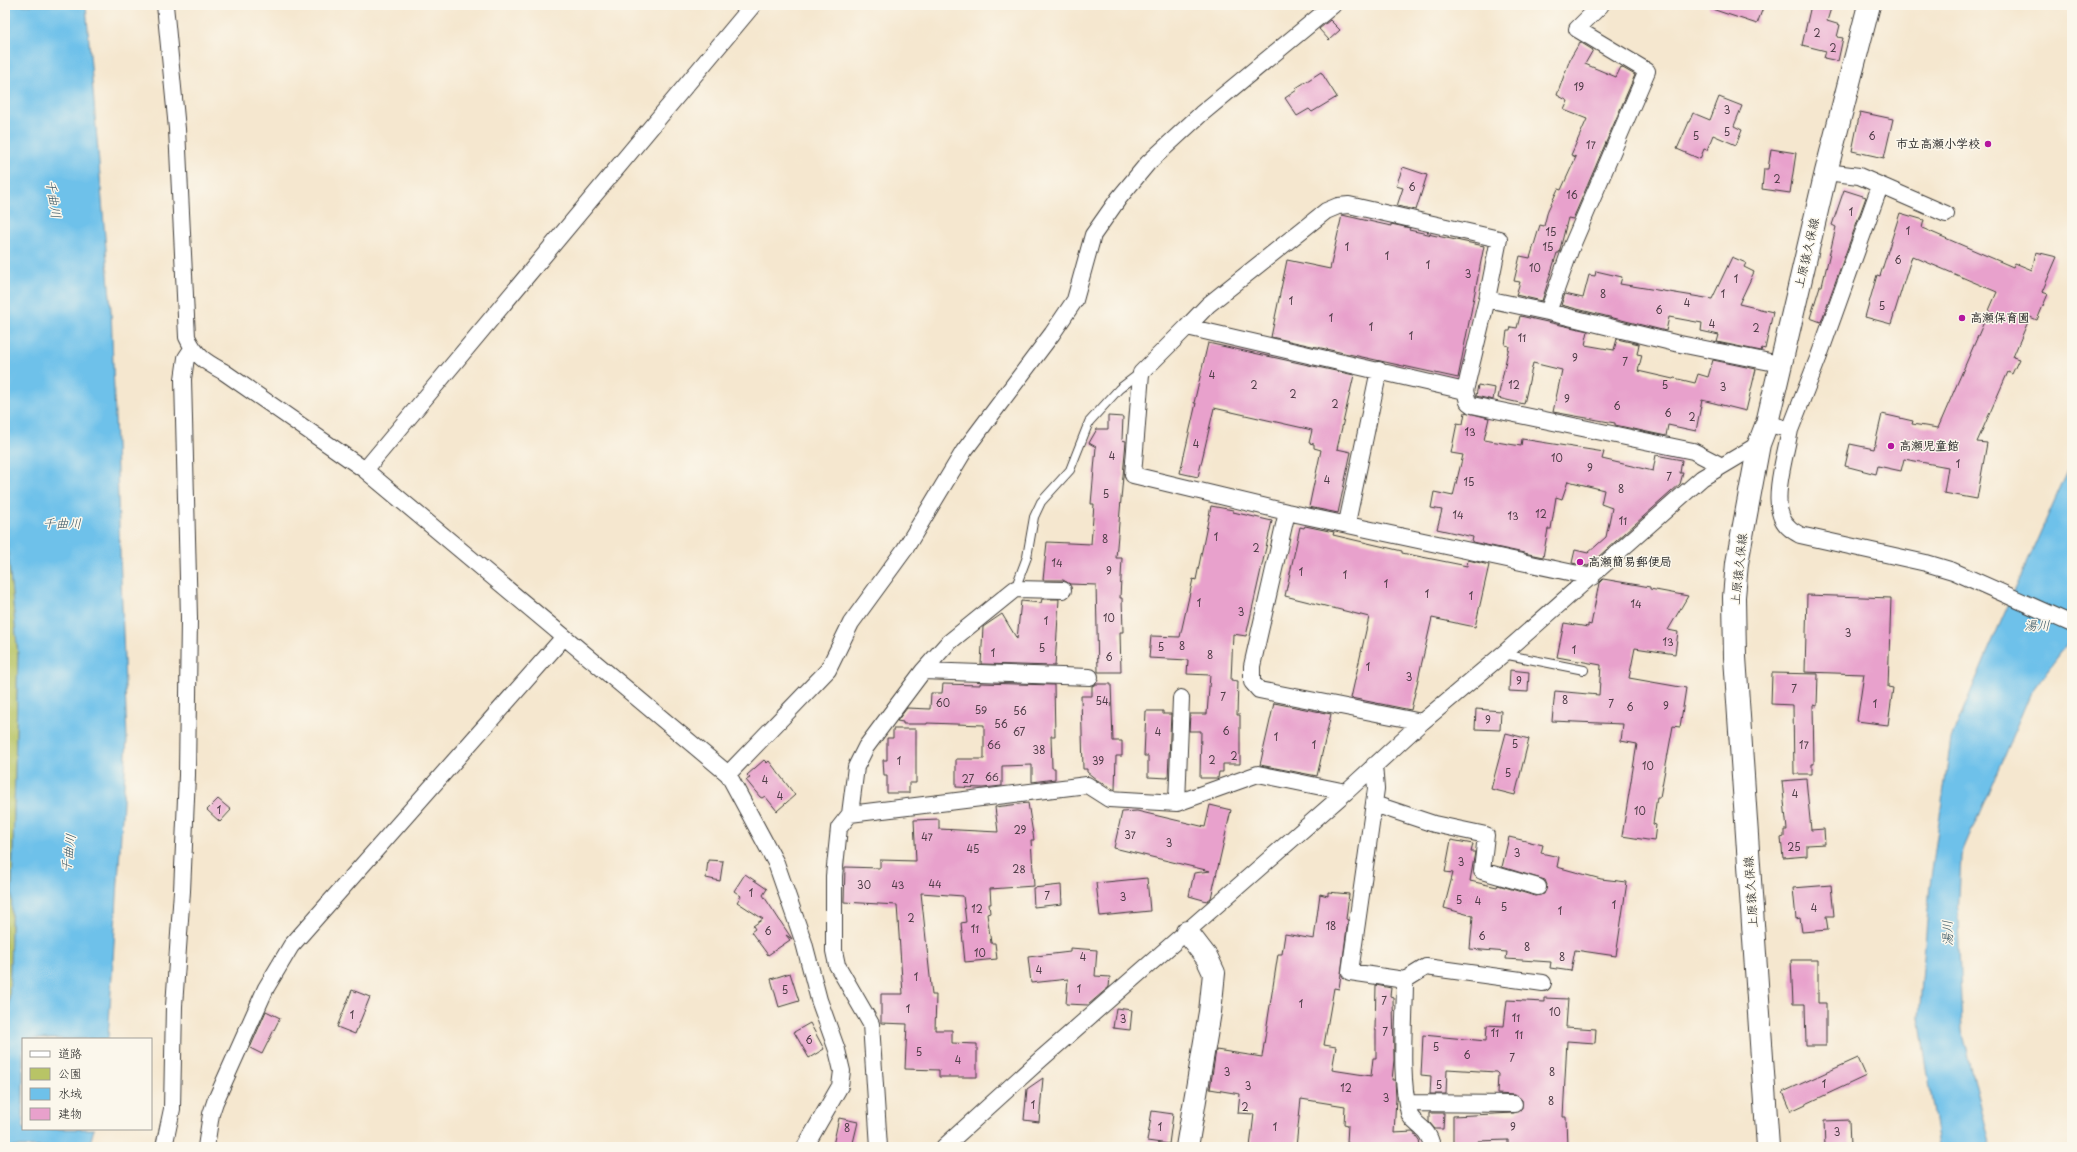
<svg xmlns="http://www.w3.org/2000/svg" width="2077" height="1152" viewBox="0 0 2077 1152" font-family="'Playpen Sans','Klee One',sans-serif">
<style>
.green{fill:#b8c466;stroke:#6a7041}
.water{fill:#6ec1ea;stroke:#456e83}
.building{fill:#e8a1cc}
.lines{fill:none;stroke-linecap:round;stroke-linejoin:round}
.lane-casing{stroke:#3d3a37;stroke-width:10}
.street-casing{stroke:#3d3a37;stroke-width:18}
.secondary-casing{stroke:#3d3a37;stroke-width:24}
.lane{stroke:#fff;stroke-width:8}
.street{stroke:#fff;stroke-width:16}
.secondary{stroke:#fff;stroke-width:22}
.poi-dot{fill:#b5179e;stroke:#fbf7ec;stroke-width:1.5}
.labels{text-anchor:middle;stroke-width:3;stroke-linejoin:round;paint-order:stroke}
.number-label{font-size:10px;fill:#4f3d48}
.poi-label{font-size:12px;font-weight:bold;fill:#1c1c1c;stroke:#fbf7ec;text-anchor:start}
.street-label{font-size:12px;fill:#1c1c1c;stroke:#fbf7ec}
.water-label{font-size:13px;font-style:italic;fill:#395664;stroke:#fbf7ec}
</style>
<rect width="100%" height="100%" fill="#fbf7ec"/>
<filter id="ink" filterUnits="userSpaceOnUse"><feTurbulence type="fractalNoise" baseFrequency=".025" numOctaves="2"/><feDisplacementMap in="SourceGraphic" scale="8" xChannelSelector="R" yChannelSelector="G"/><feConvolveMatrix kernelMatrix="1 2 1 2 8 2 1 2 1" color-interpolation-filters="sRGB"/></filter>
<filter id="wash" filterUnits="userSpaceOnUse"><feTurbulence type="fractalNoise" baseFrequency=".012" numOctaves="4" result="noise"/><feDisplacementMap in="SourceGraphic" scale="16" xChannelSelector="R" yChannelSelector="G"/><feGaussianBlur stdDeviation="0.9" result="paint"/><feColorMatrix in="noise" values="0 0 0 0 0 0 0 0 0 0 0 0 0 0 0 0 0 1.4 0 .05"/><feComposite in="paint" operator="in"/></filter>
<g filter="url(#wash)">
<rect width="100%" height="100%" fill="#f5e7cf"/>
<path class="green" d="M5 523 18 654 8 1049 5 1060Z"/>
<path class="water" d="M5 5H86L111 310 127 739 108 1039H23V1129H94L89 1147H5V1060L8 1049 18 654 5 523Z
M2072 461V638L2031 692 1961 856 1958 918 1962 1030 1991 1147H1939L1919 1017 1930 884 1951 739 1987 653Z"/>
<g id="blocks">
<path class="building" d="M1709 5H1764L1757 24 1709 8Z
M1811 5H1832L1827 21 1840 25 1837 37 1843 38 1838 61 1824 58 1826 51 1802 45Z
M1330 20 1340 30 1329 40 1319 29Z
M1580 42 1593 50 1585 64 1616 77 1621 67 1635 75 1573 219 1568 218 1559 253H1557L1542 301 1516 295 1520 282 1514 281 1520 256 1530 258 1540 225 1544 226 1548 210 1558 189 1561 190 1576 157 1571 155 1587 119 1564 110 1568 101 1557 95 1570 59Z
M1321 72 1337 97 1312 112 1309 109 1297 116 1285 98 1297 90 1296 88Z
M1719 97 1742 106 1734 126 1742 130 1736 145 1713 135 1707 150 1704 149 1700 159 1677 149 1693 113 1710 120Z
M1860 112 1893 119 1884 158 1852 151Z
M1771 149 1796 153 1790 193 1762 189 1764 169H1768Z
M1403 167 1427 175 1416 210 1397 206 1403 188 1396 186Z
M1844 190 1866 197 1821 322 1810 318 1820 286H1822L1836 227 1832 225Z
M1900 213 1924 220 1922 228 2013 267 2015 263 2032 270 2036 252 2057 257 2042 292 2048 294 2037 320 2030 317 2013 357 2019 359 2012 374 2008 372 1977 442 1987 443 1977 499 1944 493 1948 467 1904 459 1901 471 1878 466 1876 474 1845 466 1850 444 1874 449 1882 414 1913 421 1912 424 1938 428 1997 292 1912 256 1891 324 1865 317 1877 275 1880 276Z
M1342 215 1391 226V224L1410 228 1409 230 1484 246 1458 378 1271 337 1287 260 1330 269Z
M1732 257 1746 263 1744 267 1754 272 1739 304 1773 312 1765 349 1762 348 1761 351 1717 342 1719 335 1701 331 1702 323 1669 317 1666 331 1561 305 1565 294 1583 298 1589 275 1595 276 1596 271 1622 277 1620 284 1712 299Z
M1520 316 1588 331 1585 345 1614 350 1617 339 1639 344 1637 354 1642 355 1638 371 1673 379 1674 378 1695 383 1698 374 1708 377 1713 360 1756 369 1746 411 1702 400 1696 431 1668 425 1666 436 1615 425V423L1553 412 1562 370 1533 363 1524 404 1498 398 1509 346 1505 345 1507 331H1510L1511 327 1517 328Z
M1208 343 1354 375 1337 449 1351 452 1338 513 1309 507 1321 450 1314 448V444L1309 443 1312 430 1214 408 1198 477 1180 473 1196 403H1194Z
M1478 385 1495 388 1493 400 1476 396Z
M1465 412 1489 418 1484 440 1521 446 1522 439 1604 452 1602 459 1653 471 1656 455 1682 460 1680 473H1683L1680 484 1588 566 1572 563 1575 550 1588 553 1606 537 1612 508 1601 504 1604 490 1568 481 1562 499 1556 497 1551 529H1548L1543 557 1472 542 1473 537 1437 529 1442 510 1431 508 1434 492 1453 496 1463 455 1451 453 1457 423 1463 424Z
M1108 416 1123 417 1122 440 1126 441 1116 558H1122L1120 598H1122L1123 632H1120L1121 672H1098L1096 585 1070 584 1063 580H1043L1047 542 1091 544 1094 504H1091L1096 447 1089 443 1097 429H1108Z
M1211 506 1233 510V512L1272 521 1246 636 1233 634 1231 680 1238 681 1237 715H1240V764H1223V772H1219L1218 778H1200L1201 731H1189L1190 714H1207L1210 675 1187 674 1188 660 1149 658 1151 636 1180 637 1193 579 1196 580Z
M1305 526 1334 532 1333 535 1402 551V553L1467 566 1468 560 1489 565 1475 627 1432 618 1411 710 1351 698 1369 617 1285 596 1300 527 1304 528Z
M1603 579 1650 587V589L1688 596 1668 630 1678 632 1675 654 1635 648 1629 678 1686 688 1680 727 1673 726 1660 797H1657L1653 824 1656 825 1654 841 1622 836 1637 744 1621 741 1623 724 1552 721 1555 691 1599 695 1601 665 1557 657 1564 623 1588 627V624L1591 625 1599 583Z
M1807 595 1891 598 1888 687 1893 688 1888 725 1857 721 1864 674 1805 672Z
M1042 599H1059L1055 666 981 664 983 627 1002 614 1017 639 1021 601 1041 603Z
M1510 670 1529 672 1528 692 1509 691Z
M1772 673 1818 674 1817 706 1813 705 1814 764H1812V774H1794L1793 705 1771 704Z
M980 683 1054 685 1055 736H1051L1052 768H1055V779L1032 782V765L1002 766V786L983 788 956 787V759H984V725L927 723V724H903V722L897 721 907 708 930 709 931 693H942L943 684 980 685Z
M1096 684H1111L1113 741H1122V756H1116L1115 790 1097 780 1087 772V769H1083L1081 696H1092V686Z
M1274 703 1331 714 1317 776 1260 765Z
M1476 709 1501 711 1500 730 1475 729Z
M1146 711H1163V714H1171L1168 778 1148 777V756H1144Z
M893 729H916V783H909V793H887V775H884L883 760H887V738H893Z
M1506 733 1529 739 1515 795 1491 789Z
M764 760 767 763 769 761 795 795 777 811 765 796 762 798 760 797 746 780 750 778 747 775Z
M1806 779 1811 830 1824 829 1825 844 1807 845V856L1783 858 1781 838 1784 837V830H1787L1782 781Z
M218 799 231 810 220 822 207 810Z
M1028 803 1034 840H1031L1034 886 990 889 991 904H989L990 913 987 914 991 943H995L997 959 965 962 961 923 966 922 963 896 921 893 932 995H936L935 1030H952V1043L977 1044V1077H939V1070L905 1069 907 1024 881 1023V994H903L897 905 844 902 845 867 880 868V860L916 861 914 820 939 819V829L998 832 995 807Z
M1210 805 1231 810 1211 898 1207 901 1189 896 1194 873 1210 871 1114 848 1122 812 1137 811 1205 827Z
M1509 837 1543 845 1541 853 1559 857 1557 867 1601 879 1627 882 1616 956 1575 950 1571 971 1550 968 1551 962 1506 959 1507 952 1470 949 1473 916 1444 908 1453 873 1445 872 1451 840 1473 844 1471 852H1475L1470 881 1497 887 1498 885 1535 896 1544 894 1547 885 1545 880 1502 867Z
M708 860 723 861 720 881 706 878Z
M745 874 767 889 763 895 792 939 786 935 790 940 768 955 751 932 755 929 753 926 763 919 737 902 741 896 734 891Z
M1147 878 1150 911 1100 916 1096 883Z
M1061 885 1062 904 1034 907 1033 888Z
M1831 885 1834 916H1826L1828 930 1802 932 1800 918 1796 919 1793 888Z
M1328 892 1349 894 1346 919 1348 920 1339 989 1334 988 1324 1045 1336 1047 1332 1070 1371 1076 1373 1058H1376V1030H1375L1376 985 1391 988 1390 996 1393 997 1394 1060 1392 1080H1395L1396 1098 1394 1133 1413 1132 1419 1140 1420 1147H1349V1142H1347L1348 1125 1344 1124 1345 1106 1301 1099 1296 1147H1250L1254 1114 1238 1113 1240 1094 1210 1089 1216 1050 1262 1057 1278 954H1282L1285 934 1314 939 1320 894 1328 896Z
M1070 948 1097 950 1095 976 1110 977 1109 987 1088 1005 1066 1004 1068 979 1031 983 1028 957 1070 952Z
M1791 960H1818V1003H1826V1046H1806L1805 1004H1793Z
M790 973 799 1001 779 1007 771 979Z
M352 990 370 997 355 1034 337 1027Z
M1544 998 1568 999 1566 1027 1596 1029 1595 1043 1567 1041 1563 1117H1566L1567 1147H1545V1144L1508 1145V1140L1478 1141V1146H1453V1116L1514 1113 1522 1108V1100L1514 1095 1497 1094 1498 1074 1496 1072 1447 1069 1446 1094H1430L1431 1076 1421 1075 1423 1035 1486 1041 1487 1025 1504 1026 1507 1000 1544 1002Z
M1116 1008 1132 1010 1130 1030 1113 1028Z
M266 1011 280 1018 262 1054 250 1048Z
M810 1023 824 1049 809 1058 794 1032Z
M1858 1058 1866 1076 1791 1111 1783 1092Z
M1043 1078 1039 1122 1024 1120 1027 1089Z
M1152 1111 1173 1114 1169 1144 1147 1141Z
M1429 1113H1444L1443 1129H1435L1429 1122Z
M839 1118 858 1122 852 1147 833 1145Z
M1849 1120 1850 1147H1825L1824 1121Z"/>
</g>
</g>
<g filter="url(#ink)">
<use href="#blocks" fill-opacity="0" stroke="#3d3a37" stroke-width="1"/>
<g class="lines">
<g class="lane-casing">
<path id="lane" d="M1015 589 1027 557 1034 517 1041 502 1070 470 1089 422 1119 389 1140 373
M1503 654 1584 670"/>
</g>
<g class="street-casing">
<path id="street" d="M165 5 177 129 187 337C196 357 206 362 224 372L365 470 728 774 776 863 804 943 819 1000 837 1050 842 1071 840 1086 805 1147
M1826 172 1859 176 1946 214
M1487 299 1548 312 1675 343 1780 364
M1548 312 1571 248 1647 71 1577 29 1601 5
M1187 327 1208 305 1326 211 1338 206 1349 205 1499 239 1487 299 1465 391 1187 327 1141 373 1133 475 1287 512 1592 577
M1465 391 1468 402 1472 405 1693 451 1722 466
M1767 423 1790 430C1786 453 1772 497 1782 518 1786 527 1793 531 1800 535L1926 563 1953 571 2072 624
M1790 430 1819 356 1880 186
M365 470 753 5
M1287 512 1252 666V682L1259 690 1422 722
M1347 523 1379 370
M923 671 947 644 1015 589 1063 590
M1374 765 1376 789 1350 972 1405 980C1405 1020 1399 1075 1409 1113 1412 1125 1429 1126 1432 1147
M728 774 828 670 851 623 905 549 964 451 1052 334 1075 300 1093 235 1119 198 1148 163 1201 114 1333 5
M1177 803 1181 698
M1374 804 1434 824 1486 835 1482 871 1538 887
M850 814 1087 785 1109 799 1177 803 1258 774 1346 792
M1405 980 1426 967 1543 983
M1407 1103 1514 1104
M164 1147 172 1109 174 1006 182 891 187 775 189 618 183 379 186 358 192 349
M206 1147 211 1114 215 1102 266 988 291 946 564 637
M879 1147 871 1024 837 965 834 951V876L839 828 850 814 856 767 866 747 923 671 1090 677
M944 1147 1041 1059 1346 792 1422 722 1503 654 1702 478 1759 444"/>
</g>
<g class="secondary-casing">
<path id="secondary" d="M1187 932 1207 958 1214 973 1210 1012 1187 1147
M1768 1147 1735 657 1734 597 1737 563 1759 444 1767 423 1826 172 1869 5"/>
</g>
<use href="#lane" class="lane"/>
<use href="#street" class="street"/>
<use href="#secondary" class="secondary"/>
</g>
</g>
<g class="poi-dot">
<circle cx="1988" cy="144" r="4"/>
<circle cx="1962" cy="318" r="4"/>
<circle cx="1891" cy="446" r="4"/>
<circle cx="1580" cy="562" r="4"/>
</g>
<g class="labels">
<g class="number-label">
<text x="1817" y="37">2</text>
<text x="1833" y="52">2</text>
<text x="1579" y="91">19</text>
<text x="1727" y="114">3</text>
<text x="1727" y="136">5</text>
<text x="1696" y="140">5</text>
<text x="1872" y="140">6</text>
<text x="1591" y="149">17</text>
<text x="1777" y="183">2</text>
<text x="1412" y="191">6</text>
<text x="1572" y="199">16</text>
<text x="1851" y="216">1</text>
<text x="1908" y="235">1</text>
<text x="1551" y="236">15</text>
<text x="1347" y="251">1</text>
<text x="1548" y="251">15</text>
<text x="1387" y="260">1</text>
<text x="1898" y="264">6</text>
<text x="1428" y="269">1</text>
<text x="1535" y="272">10</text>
<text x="1468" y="278">3</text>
<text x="1736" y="283">1</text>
<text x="1603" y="298">8</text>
<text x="1723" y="298">1</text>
<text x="1291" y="305">1</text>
<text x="1687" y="307">4</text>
<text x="1882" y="310">5</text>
<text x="1659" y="314">6</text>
<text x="1331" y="322">1</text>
<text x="1712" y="328">4</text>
<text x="1371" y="331">1</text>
<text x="1756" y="332">2</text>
<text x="1411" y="340">1</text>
<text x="1522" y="342">11</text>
<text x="1575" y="362">9</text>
<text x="1625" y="366">7</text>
<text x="1212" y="379">4</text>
<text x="1254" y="389">2</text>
<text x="1514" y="389">12</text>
<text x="1665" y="389">5</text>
<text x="1723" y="391">3</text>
<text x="1293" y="398">2</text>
<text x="1567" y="403">9</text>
<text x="1335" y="408">2</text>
<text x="1617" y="410">6</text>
<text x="1668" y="417">6</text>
<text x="1692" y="421">2</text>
<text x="1470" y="436">13</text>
<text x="1196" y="448">4</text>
<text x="1112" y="460">4</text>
<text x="1557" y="462">10</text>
<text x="1958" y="468">1</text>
<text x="1590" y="472">9</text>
<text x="1669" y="481">7</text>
<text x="1327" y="484">4</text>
<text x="1469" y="486">15</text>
<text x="1621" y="493">8</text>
<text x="1106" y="498">5</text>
<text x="1541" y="518">12</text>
<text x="1458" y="519">14</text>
<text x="1513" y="520">13</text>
<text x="1623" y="525">11</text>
<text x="1216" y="541">1</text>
<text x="1105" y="543">8</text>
<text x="1256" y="552">2</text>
<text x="1057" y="567">14</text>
<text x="1109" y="575">9</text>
<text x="1301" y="576">1</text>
<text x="1345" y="579">1</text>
<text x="1386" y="588">1</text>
<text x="1427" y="598">1</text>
<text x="1471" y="600">1</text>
<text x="1199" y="607">1</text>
<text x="1636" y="608">14</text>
<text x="1241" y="616">3</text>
<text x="1109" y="622">10</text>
<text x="1046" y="625">1</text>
<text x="1848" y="637">3</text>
<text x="1668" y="646">13</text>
<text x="1182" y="650">8</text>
<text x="1161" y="651">5</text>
<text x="1042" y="652">5</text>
<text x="1574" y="654">1</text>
<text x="993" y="657">1</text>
<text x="1210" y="659">8</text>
<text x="1109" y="661">6</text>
<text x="1368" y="671">1</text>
<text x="1409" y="681">3</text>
<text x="1519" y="685">9</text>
<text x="1794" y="693">7</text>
<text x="1223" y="701">7</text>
<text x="1565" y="704">8</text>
<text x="1102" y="705">54</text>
<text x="943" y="707">60</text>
<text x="1611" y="708">7</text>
<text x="1875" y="708">1</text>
<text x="1666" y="710">9</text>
<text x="1630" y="711">6</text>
<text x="981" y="714">59</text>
<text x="1020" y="715">56</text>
<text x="1488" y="724">9</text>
<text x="1001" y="728">56</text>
<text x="1226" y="735">6</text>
<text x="1019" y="736">67</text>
<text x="1158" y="736">4</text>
<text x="1276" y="741">1</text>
<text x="1515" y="748">5</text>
<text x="994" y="749">66</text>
<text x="1314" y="749">1</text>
<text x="1804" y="749">17</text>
<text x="1039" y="754">38</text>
<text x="1234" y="760">2</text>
<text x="1212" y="764">2</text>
<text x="899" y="765">1</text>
<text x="1098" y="765">39</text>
<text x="1648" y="770">10</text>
<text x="1508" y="777">5</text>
<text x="992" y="781">66</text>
<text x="968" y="783">27</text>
<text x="765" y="784">4</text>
<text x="1795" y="798">4</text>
<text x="780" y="800">4</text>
<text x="219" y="814">1</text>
<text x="1640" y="815">10</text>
<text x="1020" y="834">29</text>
<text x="1130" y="839">37</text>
<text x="927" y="841">47</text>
<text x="1169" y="847">3</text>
<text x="1794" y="851">25</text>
<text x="973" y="853">45</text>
<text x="1517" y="857">3</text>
<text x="1461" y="866">3</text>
<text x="1019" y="873">28</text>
<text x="935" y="888">44</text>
<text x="864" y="889">30</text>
<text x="898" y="889">43</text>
<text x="751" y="897">1</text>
<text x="1047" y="900">7</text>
<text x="1123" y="901">3</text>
<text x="1459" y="904">5</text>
<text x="1478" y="905">4</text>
<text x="1614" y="909">1</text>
<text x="1504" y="911">5</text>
<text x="1814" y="912">4</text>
<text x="977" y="913">12</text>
<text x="1560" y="915">1</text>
<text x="911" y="922">2</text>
<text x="1331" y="930">18</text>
<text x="975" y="933">11</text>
<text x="768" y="935">6</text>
<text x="1482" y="940">6</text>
<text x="1527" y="951">8</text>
<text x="980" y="957">10</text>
<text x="1083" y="961">4</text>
<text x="1562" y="961">8</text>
<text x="1039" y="974">4</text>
<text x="916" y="981">1</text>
<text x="1079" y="993">1</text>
<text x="785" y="994">5</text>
<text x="1384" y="1005">7</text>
<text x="1301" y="1008">1</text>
<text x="908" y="1013">1</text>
<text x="1555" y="1016">10</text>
<text x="352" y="1019">1</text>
<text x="1516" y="1022">11</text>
<text x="1123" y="1023">3</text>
<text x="1385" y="1036">7</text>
<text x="1495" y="1037">11</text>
<text x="1519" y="1039">11</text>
<text x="809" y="1044">6</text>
<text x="1436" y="1051">5</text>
<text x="919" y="1056">5</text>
<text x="1467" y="1059">6</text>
<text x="1512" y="1062">7</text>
<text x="958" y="1064">4</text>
<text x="1227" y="1076">3</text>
<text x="1552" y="1076">8</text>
<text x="1824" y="1088">1</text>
<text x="1439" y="1089">5</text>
<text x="1248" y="1090">3</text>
<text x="1346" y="1092">12</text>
<text x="1386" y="1102">3</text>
<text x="1551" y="1105">8</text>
<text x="1033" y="1109">1</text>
<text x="1245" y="1111">2</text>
<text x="1160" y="1131">1</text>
<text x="1275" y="1131">1</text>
<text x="1513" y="1131">9</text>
<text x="847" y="1132">8</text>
<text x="1837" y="1136">3</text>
</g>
<g class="poi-label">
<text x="1980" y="148" text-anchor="end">市立高瀬小学校</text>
<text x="1970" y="322">高瀬保育園</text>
<text x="1899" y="450">高瀬児童館</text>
<text x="1588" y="566">高瀬簡易郵便局</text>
</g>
<g class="street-label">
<text transform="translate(1807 253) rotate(-77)" y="4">上原猿久保線</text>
<text transform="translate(1739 569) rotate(-84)" y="4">上原猿久保線</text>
<text transform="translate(1751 892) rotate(-94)" y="4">上原猿久保線</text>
</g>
<g class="water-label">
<text transform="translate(54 199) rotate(81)" y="5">千曲川</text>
<text x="62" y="528">千曲川</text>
<text x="2037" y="630">湯川</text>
<text transform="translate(68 853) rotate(-82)" y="5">千曲川</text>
<text transform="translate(1947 933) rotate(-91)" y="5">湯川</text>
</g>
</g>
<rect width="2077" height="1152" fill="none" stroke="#fbf7ec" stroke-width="20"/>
<rect x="22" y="1038" width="130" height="92" fill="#fbf7ec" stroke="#a29f99"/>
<rect x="30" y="1051" width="20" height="6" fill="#ffffff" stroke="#a29f99"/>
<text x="58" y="1058" font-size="12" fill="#1c1c1c">道路</text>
<rect x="30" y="1068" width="20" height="12" fill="#b8c466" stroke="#a29f99"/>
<text x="58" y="1078" font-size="12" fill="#1c1c1c">公園</text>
<rect x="30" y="1088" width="20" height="12" fill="#6ec1ea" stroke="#a29f99"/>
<text x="58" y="1098" font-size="12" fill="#1c1c1c">水域</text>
<rect x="30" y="1108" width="20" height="12" fill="#e8a1cc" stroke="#a29f99"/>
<text x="58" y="1118" font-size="12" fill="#1c1c1c">建物</text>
</svg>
